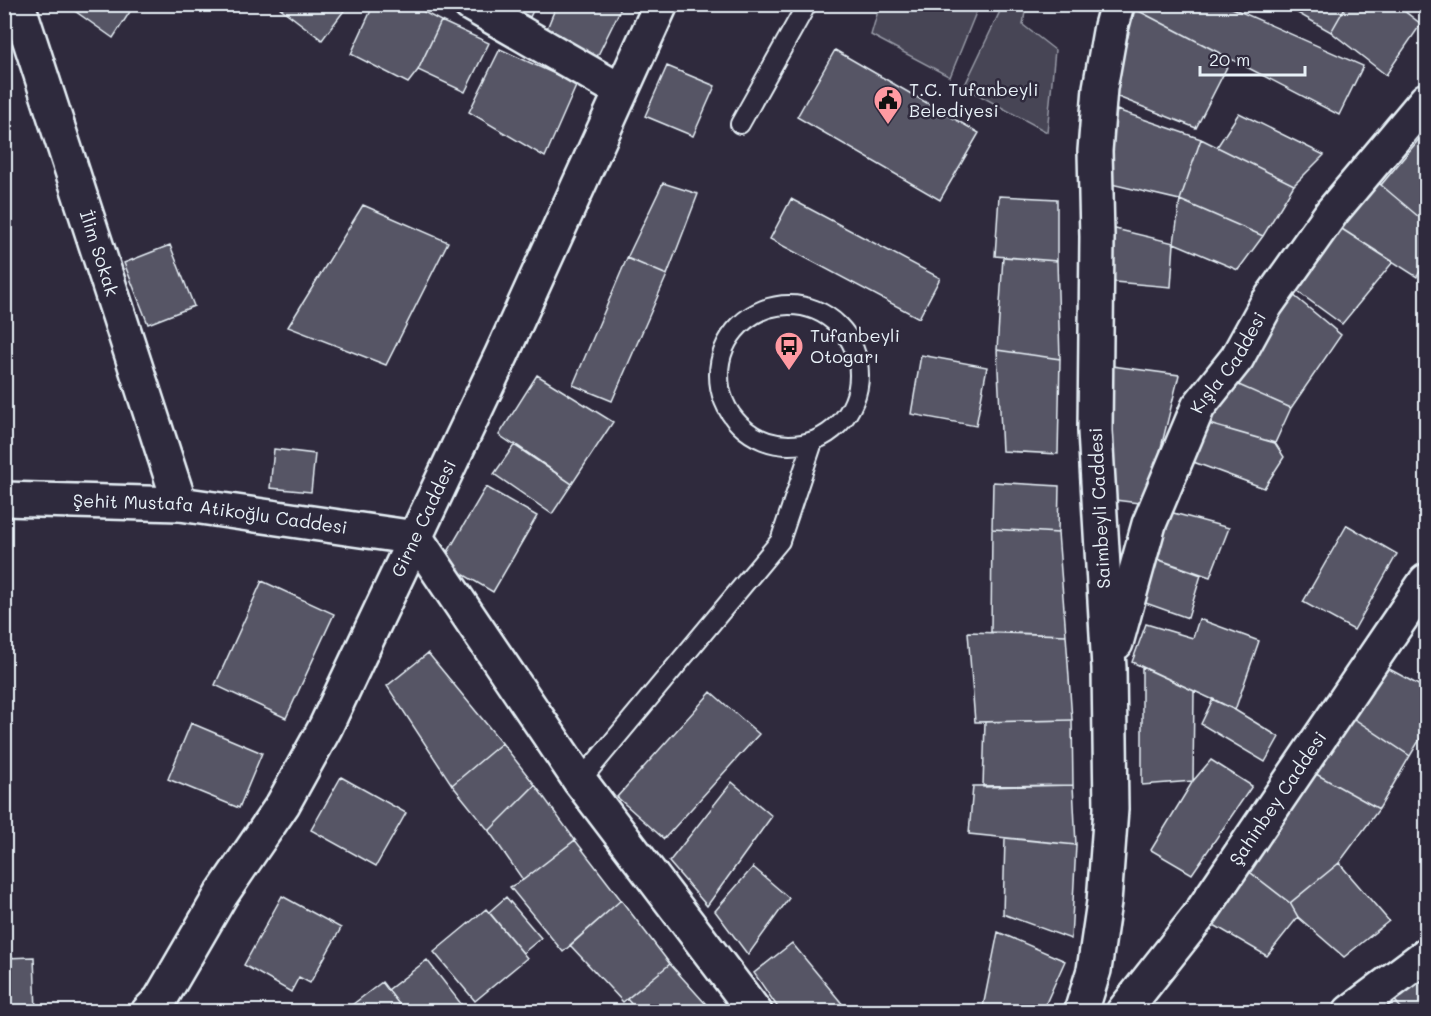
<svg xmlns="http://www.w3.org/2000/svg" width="1431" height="1016" viewBox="0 0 1431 1016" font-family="Mali,sans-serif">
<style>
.green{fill:#464455;stroke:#979aa6;stroke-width:1.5}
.building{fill:#575565;stroke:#e8f1f8;stroke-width:1.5}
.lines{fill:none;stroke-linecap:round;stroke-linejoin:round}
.lane-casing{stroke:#e8f1f8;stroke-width:22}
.street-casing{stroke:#e8f1f8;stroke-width:38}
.secondary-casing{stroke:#e8f1f8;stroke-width:38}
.lane{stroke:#2f2a3d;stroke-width:18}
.street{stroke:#2f2a3d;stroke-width:33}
.secondary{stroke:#2f2a3d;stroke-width:33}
.labels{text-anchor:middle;stroke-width:5;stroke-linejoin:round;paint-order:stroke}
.poi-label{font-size:18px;fill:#e8f1f8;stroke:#2f2a3d;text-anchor:start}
.street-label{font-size:18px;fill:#e8f1f8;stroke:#2f2a3d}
</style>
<rect width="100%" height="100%" fill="#2f2a3d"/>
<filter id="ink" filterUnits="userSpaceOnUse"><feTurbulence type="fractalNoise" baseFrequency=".0167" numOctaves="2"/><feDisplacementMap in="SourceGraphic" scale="12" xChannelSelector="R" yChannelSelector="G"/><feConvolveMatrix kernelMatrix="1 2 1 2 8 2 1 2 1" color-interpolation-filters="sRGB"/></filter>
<g filter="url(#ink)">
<path class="green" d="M880 4 979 5 950 77 871 35Z
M1003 5H1026L1023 25 1055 50 1047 132 964 87Z"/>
<path class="building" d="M65 4H135L113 38Z
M275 4H349L322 40Z
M374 4H409L441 21 418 70 408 83 351 54Z
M505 4H536L530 17Z
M557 4H623L597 57 544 36Z
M1136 4H1223L1363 66 1339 115 1135 9Z
M1289 4H1347L1331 32 1287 7Z
M1347 4H1395L1421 24 1386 75 1331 32Z
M1135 9 1231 59 1196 128 1113 95Z
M441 21 489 43 465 92 418 70Z
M500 49 577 84 545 157 469 112Z
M835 50 979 133 940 200 797 117Z
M667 66 715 86 693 136 645 116Z
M4 98 12 132 4 133Z
M1117 110 1201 139 1180 200 1107 183Z
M1239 113 1324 155 1294 185 1217 147Z
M1421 137 1426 143V223L1381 185Z
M1201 139 1294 185 1263 236 1180 200Z
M1368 174 1426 223V260L1417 277 1331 222Z
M663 183 698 194 667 275 627 258Z
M999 196 1057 199V261L995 256Z
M791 199 940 278 919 318 770 239Z
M1180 200 1263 236 1238 270 1174 243Z
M363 205 448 242 386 365 288 327Z
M1331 222 1393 262 1342 324 1290 286Z
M1107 227 1174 243 1171 287 1103 281Z
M170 245 194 306 148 324 124 263Z
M1003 257 1057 261 1060 359 997 350Z
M627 258 667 275 612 401 573 385Z
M1286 289 1341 335 1291 408 1232 382Z
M997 350 1060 359 1058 454 1002 451Z
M921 355 987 367 976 426 911 414Z
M1112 366 1179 375 1147 504 1107 499Z
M537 375 613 422 572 484 499 435Z
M1232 382 1291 408 1275 443 1209 424Z
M1209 424 1275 443 1284 457 1264 488 1188 460Z
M515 444 572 484 552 514 494 474Z
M274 449 315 454 311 492 270 488Z
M993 482 1059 486 1058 533 992 529Z
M486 487 537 516 493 592 442 562Z
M1166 511 1229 528 1210 577 1151 557Z
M1347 525 1397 554 1354 630 1303 602Z
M992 529 1058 533 1066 635 991 632Z
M1151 557 1201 575 1188 618 1140 601Z
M262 581 334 614 286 718 215 685Z
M1199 619 1259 641 1235 710 1132 662 1146 624 1193 638Z
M968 632 1066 635 1072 720 975 722Z
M428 653 502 743 452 785 387 686Z
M1380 664 1426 689V729L1410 756 1347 714Z
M1142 667 1194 691 1193 781 1142 785Z
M711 692 759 734 664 839 617 797Z
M1213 699 1235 710 1279 737 1265 762 1201 724Z
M1347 714 1410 756 1379 809 1307 769Z
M1072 720 1073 785 983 787 985 722Z
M191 723 262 753 239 808 168 779Z
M502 743 535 785 489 831 452 785Z
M1211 760 1252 786 1192 874 1151 850 1193 781Z
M1307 769 1379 809 1339 863 1290 903 1242 866Z
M341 777 406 813 376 866 311 830Z
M732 782 772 816 707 906 669 862Z
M535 785 575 840 523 880 489 831Z
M1073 785 1076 845 969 834 973 786Z
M1005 838 1076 845 1071 939 1003 914Z
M575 840 621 900 563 952 510 887 523 880Z
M1339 863 1389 921 1344 957 1298 917 1290 903Z
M1242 866 1290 903 1298 917 1267 956 1207 921Z
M753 867 789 898 748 955 715 911Z
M282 896 341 928 310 983 299 977 291 992 244 965Z
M506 897 541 938 523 953 489 912Z
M621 900 670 964 623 1002 570 945Z
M486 909 527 958 475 1001 434 952Z
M998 932 1065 961 1042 1012H982Z
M792 943 849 1012H781L754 973Z
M34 957 36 1012H4V958Z
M427 960 462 1005 453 1012H405L388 990Z
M670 964 713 1012H638L627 999Z
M1426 964V1012H1404L1389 993Z
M382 982 405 1012 344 1011Z
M1389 993 1404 1012H1365Z"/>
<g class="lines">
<g class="lane-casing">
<path id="lane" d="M740 124 807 4
M719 375a70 70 0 1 1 140 0a70 70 0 1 1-140 0Z
M580 781 780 541 813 442"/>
</g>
<g class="street-casing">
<g id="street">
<path id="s1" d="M18 4 180 504"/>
<path d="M470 4 621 91"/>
<path id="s2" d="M4 499 180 504 416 538 580 781 755 1012"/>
</g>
</g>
<g class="secondary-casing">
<g id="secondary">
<path id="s3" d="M1116 643 1149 524 1198 407 1237 358 1266 305 1332 212 1426 100"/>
<path id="s4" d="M148 1012 160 1000 221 895 283 804 325 728 502 354 661 4"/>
<path d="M1081 1012 1094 970 1104 902 1111 809 1109 668 1095 431 1097 237 1095 151 1100 88 1111 26 1117 4"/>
<path id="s5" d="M1123 1012 1198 917 1426 581"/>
<path d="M1350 1012 1426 955"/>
</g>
</g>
<use href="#lane" class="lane"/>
<use href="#street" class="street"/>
<use href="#secondary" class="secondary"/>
</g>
</g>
<defs>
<g id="civic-pin" transform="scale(1.5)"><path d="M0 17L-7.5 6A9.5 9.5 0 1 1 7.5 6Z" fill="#ff9aa2" stroke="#2f2a3d"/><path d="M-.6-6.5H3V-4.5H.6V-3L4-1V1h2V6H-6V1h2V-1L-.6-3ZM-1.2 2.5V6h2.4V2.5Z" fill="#111"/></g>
<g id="bus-pin" transform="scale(1.5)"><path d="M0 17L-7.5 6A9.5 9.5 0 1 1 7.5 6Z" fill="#ff9aa2" stroke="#2f2a3d"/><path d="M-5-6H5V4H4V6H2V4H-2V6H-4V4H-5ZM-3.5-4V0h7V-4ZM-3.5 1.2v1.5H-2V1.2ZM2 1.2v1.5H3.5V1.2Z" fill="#111"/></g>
</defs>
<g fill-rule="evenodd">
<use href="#civic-pin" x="888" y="100"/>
<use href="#bus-pin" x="789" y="346"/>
</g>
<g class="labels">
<g class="poi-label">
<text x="909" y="96">T.C. Tufanbeyli<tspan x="909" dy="21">Belediyesi</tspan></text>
<text x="810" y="342">Tufanbeyli<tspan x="810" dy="21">Otogarı</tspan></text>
</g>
<g class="street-label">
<text dy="6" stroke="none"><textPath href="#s1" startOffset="262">İlim Sokak</textPath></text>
<text dy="6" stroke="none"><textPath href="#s3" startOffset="304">Kışla Caddesi</textPath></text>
<text transform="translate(1100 508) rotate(-93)" y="6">Saimbeyli Caddesi</text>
<text dy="6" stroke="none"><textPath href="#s2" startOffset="207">Şehit Mustafa Atikoğlu Caddesi</textPath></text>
<text dy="6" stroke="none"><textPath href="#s4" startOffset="567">Girne Caddesi</textPath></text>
<text dy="6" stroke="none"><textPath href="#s5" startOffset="264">Şahinbey Caddesi</textPath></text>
</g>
</g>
<rect width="1431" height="1016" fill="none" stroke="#2f2a3d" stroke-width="24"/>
<rect x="12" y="12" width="1407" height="992" fill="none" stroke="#e8f1f8" stroke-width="2" filter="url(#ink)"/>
<path d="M1200 66v9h105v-9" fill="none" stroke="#e8f1f8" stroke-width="3"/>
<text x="1209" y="66" font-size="18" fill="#e8f1f8" stroke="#2f2a3d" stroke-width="4.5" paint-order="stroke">20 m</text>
</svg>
